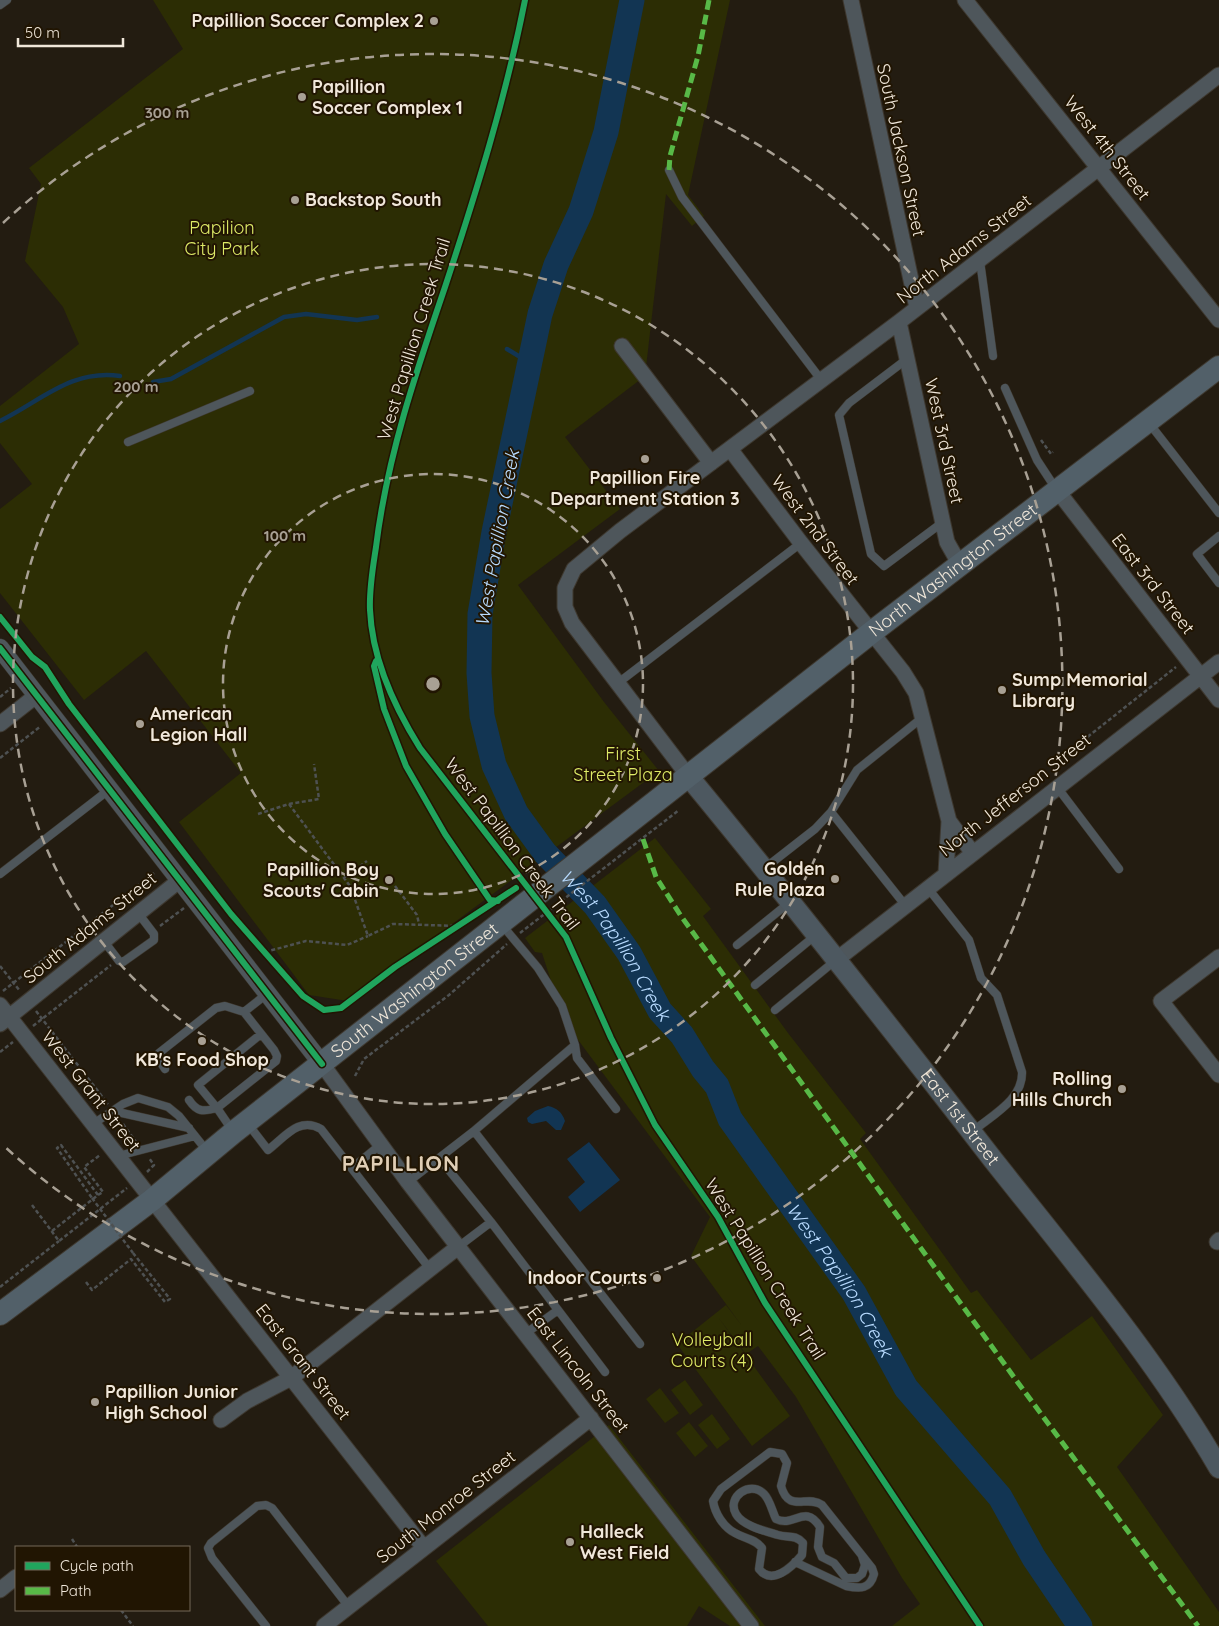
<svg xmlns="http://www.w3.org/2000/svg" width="1219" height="1626" viewBox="0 0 1219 1626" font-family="Quicksand,sans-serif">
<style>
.green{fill:#2c2d04}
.water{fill:#123553}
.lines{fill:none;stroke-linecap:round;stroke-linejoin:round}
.stream{stroke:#123553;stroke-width:4.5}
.river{stroke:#123553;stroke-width:25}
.service-casing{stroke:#3e382f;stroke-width:9}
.minor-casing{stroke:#3e382f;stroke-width:17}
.tertiary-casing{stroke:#3e382f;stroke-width:19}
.secondary-casing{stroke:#3e382f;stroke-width:22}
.primary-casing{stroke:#3e382f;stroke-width:24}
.path{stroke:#4e5152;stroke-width:2.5;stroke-dasharray:4 2.5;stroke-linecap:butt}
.service{stroke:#4e565b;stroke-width:8}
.minor{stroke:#4e565b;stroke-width:15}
.tertiary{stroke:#4e565b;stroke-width:18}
.secondary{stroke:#4d5860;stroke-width:20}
.primary{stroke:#526069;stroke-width:22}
.path-bridge{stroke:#4e5152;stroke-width:2.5;stroke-dasharray:4 2.5;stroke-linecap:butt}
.quiet{stroke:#58b947;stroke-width:5;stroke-dasharray:10 5;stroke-linecap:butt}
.cycleway-casing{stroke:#211502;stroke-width:9}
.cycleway{stroke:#20a55d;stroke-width:6}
.ring{fill:none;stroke:#a8a094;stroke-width:2.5;stroke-dasharray:9 6}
.poi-dot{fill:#a8a094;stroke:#211502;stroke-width:2}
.labels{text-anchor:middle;stroke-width:4;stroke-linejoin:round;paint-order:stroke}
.poi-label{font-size:18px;font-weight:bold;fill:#f0e7da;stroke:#211502;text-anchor:start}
.street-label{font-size:18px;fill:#f0e7da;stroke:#211502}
.park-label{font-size:18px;fill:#deeb67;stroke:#211502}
.water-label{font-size:19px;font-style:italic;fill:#b8dbff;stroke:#211502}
.district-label{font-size:22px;font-weight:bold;letter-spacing:1px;fill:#e0ceb5;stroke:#211502}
.centre{fill:#a8a094;stroke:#211502;stroke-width:2.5}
.ring-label{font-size:15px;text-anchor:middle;font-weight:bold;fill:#a8a094;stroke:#211502;stroke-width:4;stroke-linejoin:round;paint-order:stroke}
</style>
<rect width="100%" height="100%" fill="#231c11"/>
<path class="green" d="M153 0H730L688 195 704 216 692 226 666 194 645 376 565 437 620 509 518 585 604 702 659 771 348 1001 309 995 179 822 241 773 146 651 84 700 0 593V509L32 484 0 443V406L79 344 63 307 25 261 41 184 29 168 183 49Z
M655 838 711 909 703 916 788 1033 866 1133 860 1139 971 1293 977 1290 1031 1360 1092 1316 1163 1415 1117 1467 1219 1612V1626H892L920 1604 902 1578 796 1397 758 1346 746 1354 718 1317 790 1416 752 1446 677 1344 726 1305 742 1326 691 1256 710 1217 564 1021 542 953 535 952 525 938Z
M685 1380 703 1405 690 1415 671 1390Z
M660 1388 679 1413 665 1423 646 1399Z
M712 1414 730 1439 717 1449 698 1425Z
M689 1422 708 1446 695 1457 676 1433Z
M609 1425 765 1626H730L699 1606 687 1626H488L436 1561Z"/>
<path class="water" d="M548 1106C557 1108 562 1112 565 1121L561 1130H556L546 1121 532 1124 528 1122 527 1118 535 1111Z
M589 1142 620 1180 580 1212 568 1197 585 1182 567 1159Z"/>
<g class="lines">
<path class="stream" d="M507 349 530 363
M153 382 171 379 284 317 306 314 357 320 377 317
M0 421C41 401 71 369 120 376"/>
<path class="river" id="s1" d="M632 0 606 132 581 211 556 265 540 314 494 532 480 614 479 673 482 716 494 765 516 813 545 853 595 905 629 953 660 1011 682 1035 703 1069 717 1086 730 1119 854 1293 906 1388 1000 1497 1034 1558 1080 1626"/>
<g class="service-casing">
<path id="service" d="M0 5 7 0
M669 170 682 197 822 381
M980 261 993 356
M907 359 849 403 839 415 871 554 884 566 943 522
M1005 388 1037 460 1056 489
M1149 423 1219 513
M128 442 250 391
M1219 536 1197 554 1219 583
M618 683 801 543
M1057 787 1119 869
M831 812 905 905
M765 868 815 829 831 812 857 770 923 717
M0 874 110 789
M927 887 969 940 981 978 997 995 1022 1072C1023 1100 992 1115 972 1132
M502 925 538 968 562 1006 575 1045 577 1058 616 1109
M103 940 119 961 123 962 154 940V934L138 913
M737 945 790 902
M755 985 816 935
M775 1010 836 960
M261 1034 198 1085 217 1108 276 1061 277 1056 274 1050 244 1012 268 993
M165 1069 159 1060V1053L216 1008 225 1006 244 1012
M189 1100C197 1112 203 1112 217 1108L232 1130
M113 1111 189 1128
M93 1124 123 1104 138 1098 168 1107 179 1116 207 1151
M248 1124 268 1150C285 1137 299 1116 321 1129L430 1269
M474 1131 640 1344
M118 1156 195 1136
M439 1158 491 1222 458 1247
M352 1168 380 1145
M408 1182 474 1131 575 1045
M491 1222 558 1310 525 1334
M558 1310 605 1372
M795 1562 846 1586C861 1589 870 1589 874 1574L872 1568 822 1505C807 1494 789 1514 781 1486L787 1463 782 1454 770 1452 721 1489 713 1501C715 1513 723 1527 735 1533 745 1539 754 1538 762 1548L759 1569C772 1586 792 1567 802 1555L803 1543C795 1534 788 1538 778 1535 765 1531 743 1526 736 1514 726 1497 750 1480 764 1494 770 1500 772 1511 776 1519 794 1528 805 1503 820 1527L818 1547 822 1557 834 1563 846 1578H857L862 1574 865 1565 862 1556
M266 1626 212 1558 208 1548 211 1543 257 1506 266 1505 272 1508 349 1607"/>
</g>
<g class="minor-casing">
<path id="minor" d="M851 0 917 308
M965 0 1219 320
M899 322 947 542 960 565
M622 346 711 463
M730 449 801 543 903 672 916 693 949 821 946 873
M1057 490 1219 700
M0 724 37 695
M689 777 572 623 565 607V588L574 569 620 531 899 322 1219 75
M949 821 972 852
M1219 957 1161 1001 1219 1075
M836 960 1219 662
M0 1005 424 1548
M0 1024 180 880
M322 1064 408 1182 751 1626
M1217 1242 1219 1240
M221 1420 247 1401 291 1378 458 1247
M0 1590 16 1577
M324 1626 591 1418"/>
</g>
<g class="tertiary-casing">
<path id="tertiary" d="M0 648 322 1064"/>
</g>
<g class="secondary-casing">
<g id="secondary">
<path id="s2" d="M689 777C793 903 894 1032 994 1161 1073 1261 1155 1358 1219 1468"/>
</g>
</g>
<g class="primary-casing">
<g id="primary">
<path id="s3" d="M0 1314 152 1200 234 1132 872 632 1219 367"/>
</g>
</g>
<path class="path" d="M1041 440 1051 454 1053 452
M0 697 11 688
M0 758 41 726
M1052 765 1176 667
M289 804 350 886 368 936 393 924 460 926
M258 814 289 804 319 799 314 764
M344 878 367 861
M395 886 417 915 419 924
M160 926 184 908
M520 933 679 810
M265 952 306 941 347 945 368 936
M0 966 20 991
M3 991 154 873
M36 1011 108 1104
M33 1026 111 965
M0 1052 13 1042
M355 1076 364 1059 449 995 507 944
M123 1124 136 1142
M147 1172 154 1165 149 1158
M98 1195 103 1192 84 1167 100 1155
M32 1205 59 1241 127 1188
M52 1231 98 1195 61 1145 57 1148 92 1198
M86 1282 92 1290 131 1259 165 1302 170 1299 133 1253
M0 1287 59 1241
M72 1539 77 1547
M121 1610 133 1626"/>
<use href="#service" class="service"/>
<use href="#minor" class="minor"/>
<use href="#tertiary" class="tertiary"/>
<use href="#secondary" class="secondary"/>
<use href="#primary" class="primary"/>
<path class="path-bridge" d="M92 1198 133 1253"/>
<path class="quiet" d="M669 170 670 156 698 56 709 0
M643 839 656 877 681 916 1016 1380 1198 1626"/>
<g class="cycleway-casing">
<path id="cycleway" d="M525 0C506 97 476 193 445 287 416 372 387 457 376 547 373 567 369 589 370 610 372 658 395 708 420 748L566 937 611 1038 655 1125 718 1217 765 1303 980 1626
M0 617 32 657 45 667 69 704 231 914 303 996 324 1010 341 1008 395 967 516 888
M0 648 322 1064
M376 661 374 666 384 709 406 766 445 834 490 900 498 901"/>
</g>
<use href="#cycleway" class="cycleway"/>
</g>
<g class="ring">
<circle cx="433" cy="684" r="210"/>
<circle cx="433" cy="684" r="420"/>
<path d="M3 223A630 630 0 1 1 3 1145"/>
</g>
<g class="poi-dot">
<circle cx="434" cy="21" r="5"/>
<circle cx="302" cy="97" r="5"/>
<circle cx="295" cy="200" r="5"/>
<circle cx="645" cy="459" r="5"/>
<circle cx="1002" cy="690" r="5"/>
<circle cx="140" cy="724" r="5"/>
<circle cx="835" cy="879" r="5"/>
<circle cx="389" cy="880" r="5"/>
<circle cx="202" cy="1041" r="5"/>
<circle cx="1122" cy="1089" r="5"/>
<circle cx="657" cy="1278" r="5"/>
<circle cx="95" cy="1402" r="5"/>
<circle cx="570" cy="1542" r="5"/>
</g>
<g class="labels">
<g class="poi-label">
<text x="424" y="27" text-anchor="end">Papillion Soccer Complex 2</text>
<text x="312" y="93">Papillion<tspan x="312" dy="21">Soccer Complex 1</tspan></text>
<text x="305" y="206">Backstop South</text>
<text x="645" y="484" text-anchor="middle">Papillion Fire<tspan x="645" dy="21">Department Station 3</tspan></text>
<text x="1012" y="686">Sump Memorial<tspan x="1012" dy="21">Library</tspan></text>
<text x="150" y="720">American<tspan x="150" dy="21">Legion Hall</tspan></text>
<text x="825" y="875" text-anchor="end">Golden<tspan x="825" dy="21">Rule Plaza</tspan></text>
<text x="379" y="876" text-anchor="end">Papillion Boy<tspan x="379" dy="21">Scouts' Cabin</tspan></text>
<text x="202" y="1066" text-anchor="middle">KB's Food Shop</text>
<text x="1112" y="1085" text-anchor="end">Rolling<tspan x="1112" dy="21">Hills Church</tspan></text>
<text x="647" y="1284" text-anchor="end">Indoor Courts</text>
<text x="105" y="1398">Papillion Junior<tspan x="105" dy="21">High School</tspan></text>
<text x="580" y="1538">Halleck<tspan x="580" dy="21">West Field</tspan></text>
</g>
<g class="street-label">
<text transform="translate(1107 148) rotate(52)" y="6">West 4th Street</text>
<text transform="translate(901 150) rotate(78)" y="6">South Jackson Street</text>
<text transform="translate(964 249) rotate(-38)" y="6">North Adams Street</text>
<text transform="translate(414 339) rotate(-73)" y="6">West Papillion Creek Trail</text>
<text transform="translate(944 441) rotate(78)" y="6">West 3rd Street</text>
<text transform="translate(815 530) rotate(53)" y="6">West 2nd Street</text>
<text dy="6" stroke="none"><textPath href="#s3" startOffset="1209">North Washington Street</textPath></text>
<text transform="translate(1153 584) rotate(52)" y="6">East 3rd Street</text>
<text transform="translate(1015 795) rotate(-38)" y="6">North Jefferson Street</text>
<text transform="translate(512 844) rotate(53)" y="6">West Papillion Creek Trail</text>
<text transform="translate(90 928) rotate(-39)" y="6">South Adams Street</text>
<text dy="6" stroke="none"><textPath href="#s3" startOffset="526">South Washington Street</textPath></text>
<text transform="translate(91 1091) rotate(52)" y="6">West Grant Street</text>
<text dy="6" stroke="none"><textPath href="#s2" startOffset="435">East 1st Street</textPath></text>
<text transform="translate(765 1269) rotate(58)" y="6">West Papillion Creek Trail</text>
<text transform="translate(303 1362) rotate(52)" y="6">East Grant Street</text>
<text transform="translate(578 1370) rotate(52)" y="6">East Lincoln Street</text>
<text transform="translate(446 1507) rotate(-38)" y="6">South Monroe Street</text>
</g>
<g class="park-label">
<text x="222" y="234">Papilion<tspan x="222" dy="21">City Park</tspan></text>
<text x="623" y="760">First<tspan x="623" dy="21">Street Plaza</tspan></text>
<text x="712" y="1346">Volleyball<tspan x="712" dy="21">Courts (4)</tspan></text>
</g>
<g class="water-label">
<text transform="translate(497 538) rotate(-80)" y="7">West Papillion Creek</text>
<text dy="7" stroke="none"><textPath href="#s1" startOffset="1006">West Papillion Creek</textPath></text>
<text dy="7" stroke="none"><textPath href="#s1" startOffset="1411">West Papillion Creek</textPath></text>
</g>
<g class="district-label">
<text x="401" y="1171">PAPILLION</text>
</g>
</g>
<circle cx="433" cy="684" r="8" class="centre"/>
<g class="ring-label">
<text x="167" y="118">300 m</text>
<text x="136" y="392">200 m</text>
<text x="285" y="541">100 m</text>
</g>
<rect x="15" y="1546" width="175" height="65" fill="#211502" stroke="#746958"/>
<rect x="25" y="1562" width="25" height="8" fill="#20a55d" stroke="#746958"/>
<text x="60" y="1571" font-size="15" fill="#f0e7da">Cycle path</text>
<rect x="25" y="1587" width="25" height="8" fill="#58b947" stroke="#746958"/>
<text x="60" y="1596" font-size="15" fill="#f0e7da">Path</text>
<path d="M18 38v8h105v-8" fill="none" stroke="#f0e7da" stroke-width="2.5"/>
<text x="25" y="38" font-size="15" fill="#f0e7da" stroke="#211502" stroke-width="4" paint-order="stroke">50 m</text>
</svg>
